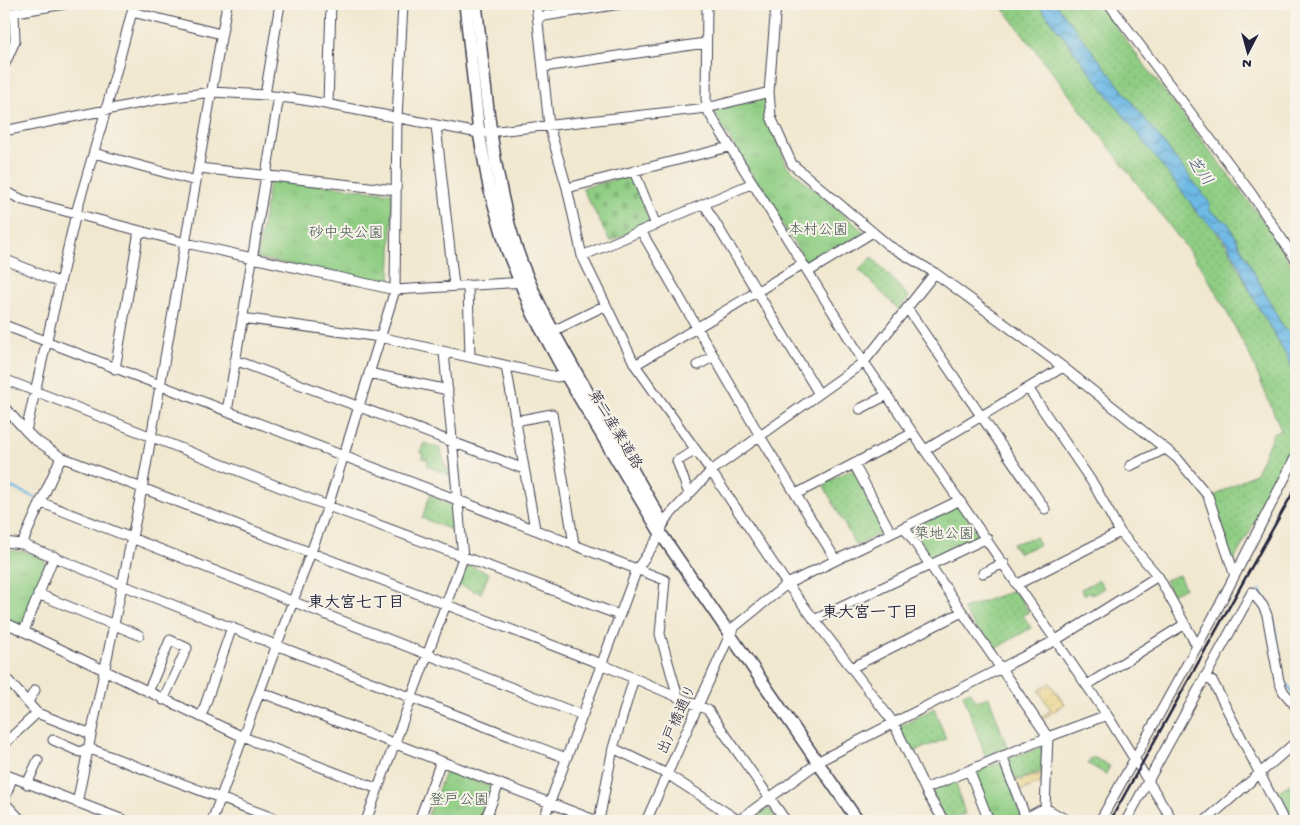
<svg xmlns="http://www.w3.org/2000/svg" width="1300" height="825" viewBox="0 0 1300 825" font-family="'Gochi Hand','Klee One',sans-serif">
<style>
.grass{fill:url(#grass-dots);stroke:#58785f}
.sand{fill:url(#sand-dots);stroke:#887e6c}
.cemetery{fill:url(#cemetery-stones);stroke:#58785f}
.park{fill:url(#park-tufts);stroke:#58785f}
.water{fill:url(#water-waves);stroke:#486e90}
.lines{fill:none;stroke-linecap:round;stroke-linejoin:round}
.stream{stroke:#6db9e6;stroke-width:2.5}
.minor-casing{stroke:#414051;stroke-width:11}
.major-casing{stroke:#414051;stroke-width:14}
.minor{stroke:#fff;stroke-width:9}
.major{stroke:#fff;stroke-width:11}
.rail{stroke:#22223b;stroke-width:2.5}
.labels{text-anchor:middle;stroke-width:4;stroke-linejoin:round;paint-order:stroke}
.park-label{font-size:15px;fill:#435551;stroke:#f7f3e8}
.street-label{font-size:15px;fill:#22223b;stroke:#f7f3e8}
.water-label{font-size:16px;font-style:italic;fill:#3c5777;stroke:#f7f3e8}
.neighbourhood-label{font-size:16px;font-weight:bold;fill:#22223b;stroke:#f7f3e8}
</style>
<defs>
<pattern id="grass-dots" width="8" height="8" patternUnits="userSpaceOnUse" patternTransform="scale(1.25)"><rect width="8" height="8" fill="#8fcd83"/><path d="M2 2h.1M6 6h.1" fill="none" stroke="#7bb072" stroke-width="1.8" stroke-linecap="round"/></pattern>
<pattern id="sand-dots" width="8" height="8" patternUnits="userSpaceOnUse" patternTransform="scale(1.25)"><rect width="8" height="8" fill="#eeda9e"/><path d="M2 2h.1M6 6h.1" fill="none" stroke="#ccbb89" stroke-width="1.8" stroke-linecap="round"/></pattern>
<pattern id="cemetery-stones" width="16" height="16" patternUnits="userSpaceOnUse" patternTransform="scale(1.25)"><rect width="16" height="16" fill="#8fcd83"/><path d="M2 7V4a2 2 0 0 1 4 0v3zM10 15v-3a2 2 0 0 1 4 0v3z" fill="#7bb072"/></pattern>
<pattern id="park-tufts" width="24" height="20" patternUnits="userSpaceOnUse" patternTransform="scale(1.25)"><rect width="24" height="20" fill="#8fcd83"/><path d="M3 7l-1-3M5 7V3M7 7l1-3M15 17l-1-3M17 17v-4M19 17l1-3" fill="none" stroke="#7bb072"/></pattern>
<pattern id="water-waves" width="16" height="10" patternUnits="userSpaceOnUse" patternTransform="scale(1.25)"><rect width="16" height="10" fill="#6db9e6"/><path d="M0 5q4-4 8 0t8 0" fill="none" stroke="#5996bc"/></pattern>
</defs>
<rect width="100%" height="100%" fill="#f7f3e8"/>
<filter id="ink" filterUnits="userSpaceOnUse"><feTurbulence type="fractalNoise" baseFrequency=".02" numOctaves="2"/><feDisplacementMap in="SourceGraphic" scale="10" xChannelSelector="R" yChannelSelector="G"/><feConvolveMatrix kernelMatrix="1 2 1 2 8 2 1 2 1" color-interpolation-filters="sRGB"/></filter>
<filter id="wash" filterUnits="userSpaceOnUse"><feTurbulence type="fractalNoise" baseFrequency=".0096" numOctaves="4" result="noise"/><feDisplacementMap in="SourceGraphic" scale="20" xChannelSelector="R" yChannelSelector="G"/><feGaussianBlur stdDeviation="1.12" result="paint"/><feColorMatrix in="noise" values="0 0 0 0 0 0 0 0 0 0 0 0 0 0 0 0 0 1.4 0 .05"/><feComposite in="paint" operator="in"/></filter>
<g filter="url(#wash)">
<rect width="100%" height="100%" fill="#f1e8d0"/>
<path class="grass" d="M1000 4H1038L1190 202 1196 213 1211 224 1229 249 1254 299 1292 365 1296 380V447L1233 562 1212 497 1256 473 1273 434 1281 430 1250 356 1220 299 1201 267Z
M1056 4H1098L1275 236 1296 274V340L1294 336 1284 329 1228 223 1210 211 1209 202Z
M872 257 909 297 899 310 859 270Z
M424 443 441 449 445 467 448 468 451 476 427 466 428 460 422 458 423 454 420 452Z
M853 469 885 531 856 546 823 484Z
M430 495 454 506 456 532 422 518Z
M1036 537 1039 545 1019 553 1012 544Z
M468 565 489 573 481 593 458 585 464 566Z
M1179 575 1185 588 1171 594 1165 580Z
M1099 580 1104 588 1092 595 1090 592 1084 595 1081 589Z
M1015 590 1029 612 1023 615 1031 628 991 651 963 609Z
M970 691 976 701 989 697 1008 750 986 758 963 694Z
M934 708 946 739 910 753 898 728Z
M1042 747V771L1014 781 1006 759Z
M1091 758H1095L1110 766 1106 774 1088 764Z
M955 780 965 814 945 820 929 791Z
M1296 781V821H1288L1274 793Z
M767 806 779 821H746Z"/>
<path class="sand" d="M1050 683 1064 704 1040 721 1039 719 1051 710 1039 691Z
M1042 773 1041 783 1017 792 1014 782Z"/>
<path class="cemetery" d="M629 176 632 178 650 221 648 224 610 241 582 188Z"/>
<path class="park" d="M765 99 768 119 787 166 865 233 809 267 712 110Z
M270 179 393 193 390 285 257 258Z
M959 505 979 536 931 560 909 528Z
M4 550C16 551 39 551 46 563L25 622 20 625 4 618Z
M1001 762 1022 816 1013 821H992L973 772Z
M446 770 493 788 479 821 426 820Z"/>
<path class="water" d="M1038 4H1056L1209 202 1210 211 1228 223 1284 329 1295 336 1296 380C1288 351 1268 326 1254 299 1244 279 1237 256 1223 238 1213 225 1198 217 1190 202Z"/>
<g class="lines">
<path class="stream" d="M4 484 36 498
M1260 590 1274 620 1277 645
M1281 670 1283 676
M1286 683 1296 698"/>
</g>
</g>
<g filter="url(#ink)">
<g class="lines">
<g class="minor-casing">
<path id="minor" d="M134 4 106 110 76 213 26 431 34 439 61 457 601 664 708 710 786 821
M536 4 549 126 567 188 582 256 635 365 711 471 787 584 893 722 928 795 944 821
M707 4 706 99 709 113 864 362 1107 715 1173 821
M776 4 769 92 771 117 792 164 888 245 935 273 1063 367 1177 458 1208 496 1234 573
M1109 4 1251 193 1296 260
M132 12 221 34
M4 14 65 4
M538 17 620 4
M4 66 15 41 14 13
M543 67 705 43
M265 95 280 4
M328 104 331 4
M436 126 454 286
M4 131 160 99 212 92 265 95 304 100 479 133 707 108 769 92
M94 153 196 181
M199 168 396 190
M634 171 656 225
M567 188 729 147
M4 191 23 200 186 243 395 290 525 282
M704 204 819 394
M641 231 760 436 836 560
M582 256 753 183
M4 259 60 283
M808 272 873 232
M468 285 470 357
M907 308 1045 509
M242 318 380 337 557 377 571 374
M4 325 665 580 660 634 678 697
M547 334 606 305
M235 360 524 469
M635 365 803 264
M698 365 714 356
M506 366 535 529
M115 369 139 231
M369 373 448 390
M4 379 328 506 619 615
M1028 388 1094 485 1120 532 1158 576 1197 646
M4 407 26 431
M860 409 887 395
M227 412 279 96
M515 421 552 414 574 544
M925 450 1063 367
M854 464 891 533
M1130 466 1165 449
M689 494 677 461 696 450
M796 494 913 433
M40 502 581 715
M904 527 1048 737 925 789
M4 542 22 544 122 585 566 758
M22 544 61 457
M983 573 1004 563
M1018 584 1120 532
M38 594 139 635
M814 620 987 538
M4 622 243 737 378 789
M24 631 54 556
M851 668 962 612
M4 676 37 713 91 734
M1205 676 1213 682 1284 821
M1087 685 1185 624
M148 692 170 640 187 648 163 700
M260 692 597 821
M28 702 35 690
M201 717 232 627
M53 740 80 752 88 748 281 821
M4 744 37 713
M613 748 667 774 738 820
M1002 756 1026 818
M969 770 989 821
M4 774 126 821
M27 784 38 760
M4 801 12 778
M4 802 22 821
M77 803 142 489 227 4
M1045 808 1048 737 1107 715
M212 821 328 506 395 290 397 118 403 4
M366 821 463 558 444 352
M419 821 441 761
M485 821 499 783
M543 821 637 569 661 534 663 522 711 471 864 362 935 273
M599 821 613 748 634 678
M646 821 733 628 787 584 960 500
M738 821 823 759 1056 640 1158 576
M1020 821 1045 808 1069 821
M1100 821 1216 612 1296 456
M1126 821 1252 592 1263 606 1267 615 1279 681 1283 691 1296 707
M1205 821 1296 742"/>
</g>
<g class="major-casing">
<path id="major" d="M465 4 479 133 489 187 507 250 533 314 567 377 661 534 858 821
M476 4C485 79 490 155 510 228 528 292 562 348 595 405 618 444 640 484 663 523"/>
</g>
<use href="#minor" class="minor"/>
<use href="#major" class="major"/>
<path class="rail" d="M1110 821 1296 487"/>
</g>
</g>
<g class="labels">
<g class="park-label">
<text x="818" y="234">本村公園</text>
<text x="346" y="237">砂中央公園</text>
<text x="944" y="538">築地公園</text>
<text x="459" y="804">登戸公園</text>
</g>
<g class="street-label">
<text transform="translate(616 429) rotate(59)" y="5">第二産業道路</text>
<text transform="translate(676 719) rotate(-66)" y="5">出戸橋通り</text>
</g>
<g class="water-label">
<text transform="translate(1201 170) rotate(54)" y="6">芝川</text>
</g>
<g class="neighbourhood-label">
<text x="356" y="607">東大宮七丁目</text>
<text x="870" y="617">東大宮一丁目</text>
</g>
</g>
<rect width="1300" height="825" fill="none" stroke="#f7f3e8" stroke-width="20"/>
<g transform="translate(1248 52) rotate(186)" stroke="#f7f3e8" stroke-width="4" paint-order="stroke">
<path d="M0-4L9 19L0 12L-9 19Z" fill="#22223b"/>
<text y="-8" font-size="14" font-weight="bold" text-anchor="middle" fill="#22223b">N</text>
</g>
</svg>
